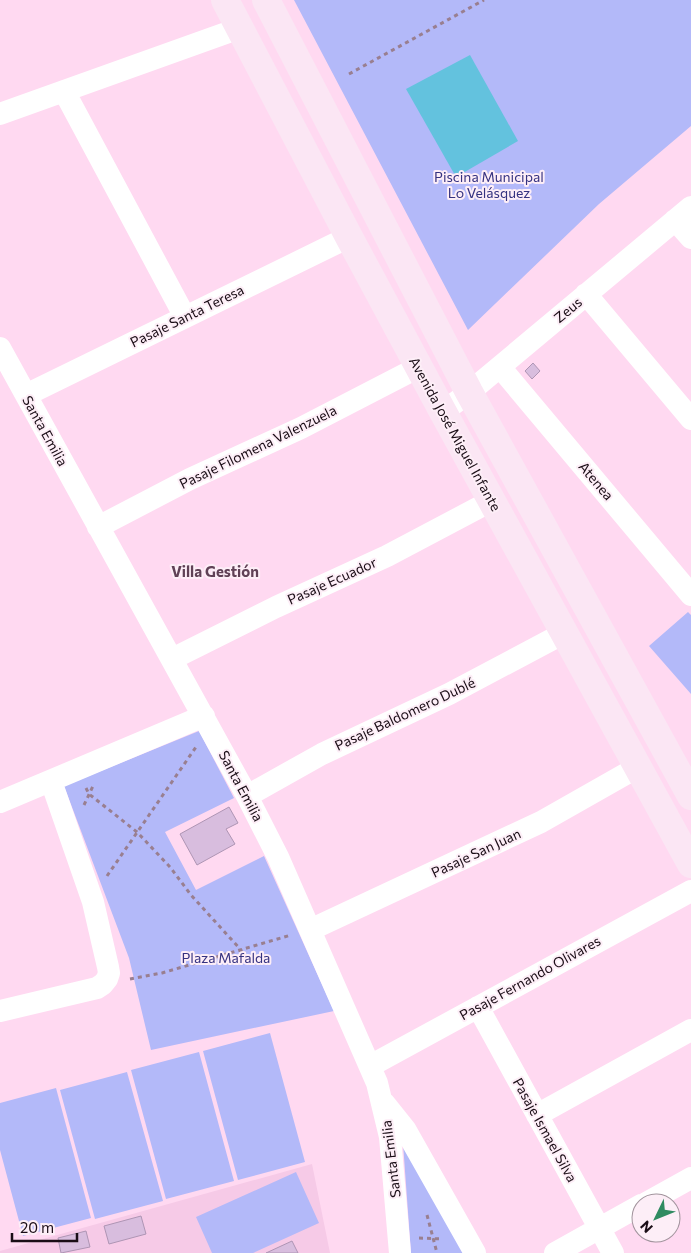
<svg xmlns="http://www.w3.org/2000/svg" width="691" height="1253" viewBox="0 0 691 1253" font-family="Commissioner,sans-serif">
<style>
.built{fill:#f6cae7}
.green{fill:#b3b9f9}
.water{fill:#63c2de}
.building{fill:#d8bdde;stroke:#ae95b4}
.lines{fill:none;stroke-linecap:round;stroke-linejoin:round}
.path{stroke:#997f90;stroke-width:3;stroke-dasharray:4 4;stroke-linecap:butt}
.minor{stroke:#fff;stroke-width:22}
.secondary{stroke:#fbe6f4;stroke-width:28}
.labels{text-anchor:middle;stroke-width:4;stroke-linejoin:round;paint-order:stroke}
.park-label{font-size:14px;fill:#353280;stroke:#fdeef7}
.street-label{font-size:14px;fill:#1a0d16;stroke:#fdeef7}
.neighbourhood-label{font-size:15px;font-weight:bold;fill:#604156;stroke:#fdeef7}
</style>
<rect width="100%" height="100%" fill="#ffd9f1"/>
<path class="built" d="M312 1164 330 1253H0V1251Z"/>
<path class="green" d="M294 0H691V126L599 204 468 330Z
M688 612 691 615V694L649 646Z
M199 731 234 798 165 832 196 890 264 856 334 1011 151 1050 129 958 64 786Z
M270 1033 305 1162 238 1180 203 1051Z
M199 1052 234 1181 166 1199 131 1070Z
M127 1072 163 1201 95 1219 60 1090Z
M56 1088 91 1218 23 1236 0 1150V1103Z
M402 1130 472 1253H411Z
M296 1172 319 1223 253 1253H212L196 1217Z"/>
<path class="water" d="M470 55 518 141 456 177 406 89Z"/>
<path class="building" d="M533 363 540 371 532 379 525 371Z
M229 807 238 823 226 829 235 844 197 865 180 834Z
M141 1216 146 1234 109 1244 104 1226Z
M86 1231 90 1247 61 1253 58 1238Z
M292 1241 298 1253H266Z"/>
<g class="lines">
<path class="path" d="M349 74 484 0
M86 788 89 794 137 832 170 867 191 895 241 950 243 958
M84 805 93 786
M107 876 196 747
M130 979 162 973 291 935
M427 1215 437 1253
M419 1238 443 1239"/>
<path class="minor" d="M64 91 185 317
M0 114 240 28
M675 220 691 238
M586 294 691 419
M0 348 247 796 278 857 377 1083 390 1137 400 1253
M500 367 691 595
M26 395 349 237
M443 412 472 390 691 207
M98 527 190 479 301 428 419 367
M172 659 276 607 387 556 491 501
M247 796 322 754 449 694 564 633
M0 802 204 716
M310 930 541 822 638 767
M478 1007 613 1253
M0 1011 97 988 103 984 107 979 109 973 108 967 93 902 51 781
M370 1066 691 891
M385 1104 405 1129 475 1253
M537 1115 691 1030
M646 1203 691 1178
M555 1253 641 1205"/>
<path class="secondary" d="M225 0 349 237 443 412 691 864
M266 0 469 392 691 796"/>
</g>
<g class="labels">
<g class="park-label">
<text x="489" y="182">Piscina Municipal<tspan x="489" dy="16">Lo Velásquez</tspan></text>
<text x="226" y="963">Plaza Mafalda</text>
</g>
<g class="street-label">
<text transform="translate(568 310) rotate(-40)" y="5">Zeus</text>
<text transform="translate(187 316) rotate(-26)" y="5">Pasaje Santa Teresa</text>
<text transform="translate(45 431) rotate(61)" y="5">Santa Emilia</text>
<text transform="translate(455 434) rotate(61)" y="5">Avenida José Miguel Infante</text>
<text transform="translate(258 447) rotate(-26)" y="5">Pasaje Filomena Valenzuela</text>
<text transform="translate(596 481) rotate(50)" y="5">Atenea</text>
<text transform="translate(332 581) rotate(-24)" y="5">Pasaje Ecuador</text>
<text transform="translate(405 714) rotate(-25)" y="5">Pasaje Baldomero Dublé</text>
<text transform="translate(241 786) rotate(62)" y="5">Santa Emilia</text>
<text transform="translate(476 853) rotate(-25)" y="5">Pasaje San Juan</text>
<text transform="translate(530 978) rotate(-29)" y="5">Pasaje Fernando Olivares</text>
<text transform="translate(545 1130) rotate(61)" y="5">Pasaje Ismael Silva</text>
<text transform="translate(391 1159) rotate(-97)" y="5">Santa Emilia</text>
</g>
<g class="neighbourhood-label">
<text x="215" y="577">Villa Gestión</text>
</g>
</g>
<g transform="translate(656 1218) rotate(227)"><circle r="24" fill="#fdeef7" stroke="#a2949d"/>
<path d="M0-4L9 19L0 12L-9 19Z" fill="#308b61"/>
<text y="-8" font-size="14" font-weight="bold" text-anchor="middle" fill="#1a0d16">N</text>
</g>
<path d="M12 1233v8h65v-8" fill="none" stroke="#1a0d16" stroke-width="2.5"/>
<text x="20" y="1233" font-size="15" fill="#1a0d16" stroke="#fdeef7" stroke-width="4" paint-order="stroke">20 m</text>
</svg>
